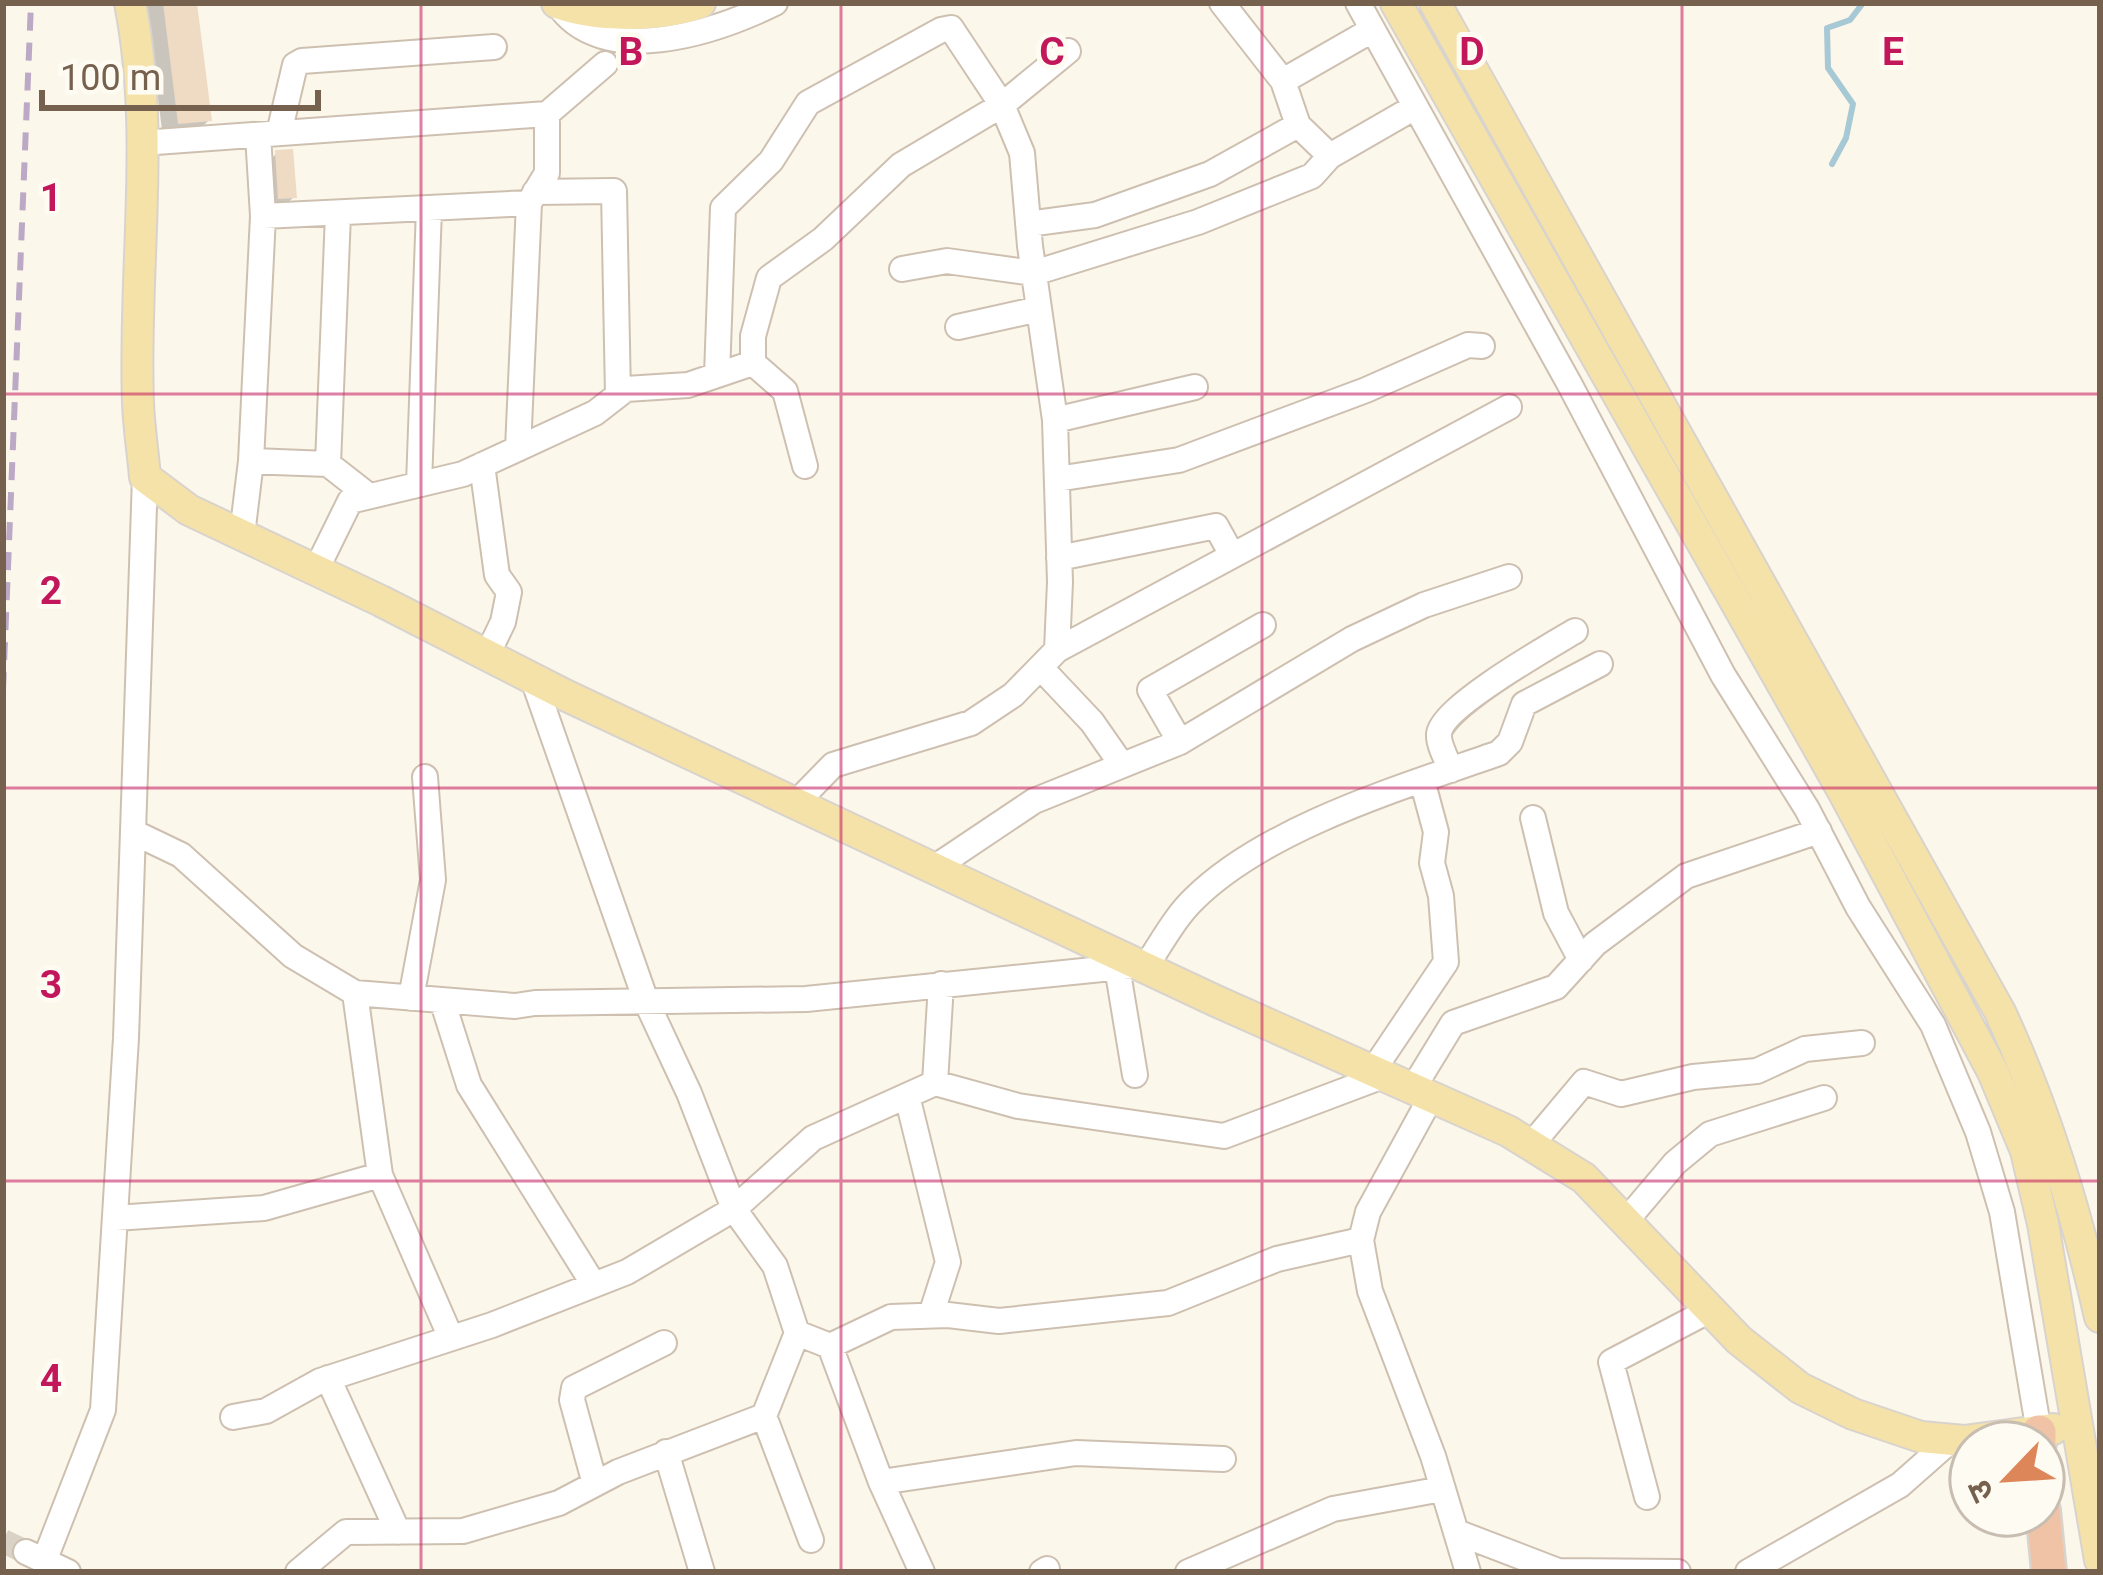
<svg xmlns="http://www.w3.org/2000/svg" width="2103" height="1575" viewBox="0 0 2103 1575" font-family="Roboto,'Noto Sans Devanagari',sans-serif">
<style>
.shadow{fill:#0003}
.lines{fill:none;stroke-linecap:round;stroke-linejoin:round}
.stream{stroke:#a7c9d6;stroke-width:6}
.building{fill:#efdac4}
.minor-tunnel{stroke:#dad2c4;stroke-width:24;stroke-dasharray:24 12;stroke-linecap:butt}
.minor-casing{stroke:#cec0b1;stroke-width:28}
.major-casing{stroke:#d9d3ce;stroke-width:34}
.highway-casing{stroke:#d9d3ce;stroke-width:38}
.minor{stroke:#fff;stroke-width:24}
.major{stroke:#f5e2a9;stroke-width:30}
.highway{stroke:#f1c3a6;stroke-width:33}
.rail{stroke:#bca9c6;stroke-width:6;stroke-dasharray:18 12;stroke-linecap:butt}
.grid{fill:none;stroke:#c2185b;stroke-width:3;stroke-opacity:0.55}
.grid-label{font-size:39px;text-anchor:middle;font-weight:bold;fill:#c2185b;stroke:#fefbf2;stroke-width:10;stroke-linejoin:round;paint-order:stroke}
</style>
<rect width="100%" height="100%" fill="#fcf7eb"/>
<path class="shadow" d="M146 3H194L209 120 193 136 163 138Z
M277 153 294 197 286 204 272 205 270 160Z"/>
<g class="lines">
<path class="stream" d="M1832 164 1846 138 1853 104 1828 68 1827 28 1850 20 1863 3"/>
</g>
<path class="building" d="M163 3H197L212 121 178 124Z
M293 149 297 198 278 199 275 150Z"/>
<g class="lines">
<path class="minor-tunnel" d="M3 1541 26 1552"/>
<g class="minor-casing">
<path id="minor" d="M557 3C601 71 716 32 775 3
M1222 3 1283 81 1298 125
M1358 3 1570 385 1723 675 1807 809 1858 907 1933 1025 1978 1132 2002 1212 2039 1432
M1283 81 1372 30
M279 133 295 65 302 61 494 47
M258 135 263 216 529 203
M142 143 547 114 605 64
M535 192 614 191 618 395
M338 214 328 464 369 496
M1028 224 1095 215 1210 174 1298 125 1330 156
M902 269 947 261 1034 273 1198 222 1312 176 1330 156 1415 107
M958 327 1039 309
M753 363 785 391 805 466
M717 375 723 208 771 161 808 103 941 30 951 28 1002 105 1022 153 1030 246 1055 420 1060 582 1057 650
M1055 420 1195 387
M518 449 529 203 547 173V114
M251 461 328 464
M482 465 497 575 509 592 503 622 487 655
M1057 479 1179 460 1366 390 1468 345 1482 346
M419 484 429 209
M242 535 251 461 263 216
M1059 558 1216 526 1232 555
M316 570 350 501 463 474 595 413 626 389 688 385 753 363V336L769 278 823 239 901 165 1002 105 1068 51
M1041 668 1092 722 1122 765
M533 679 646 1001 689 1093 734 1209 775 1266 797 1333 830 1346 881 1482 922 1572
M1180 742 1150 690 1263 625
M1451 770C1447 760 1438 744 1439 734 1442 707 1550 646 1575 631
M795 804 833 765 971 723 1013 695 1057 650 1509 407
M1533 818 1556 913 1581 960
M133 832 181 855 293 956 355 993 515 1006 535 1003 806 999 1142 965
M934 868 1034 801 1180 742 1352 639 1424 605 1509 577
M1146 966C1161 944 1175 917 1194 899 1267 827 1403 787 1499 753L1510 742 1524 704 1600 664
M1117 967 1135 1075
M355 993 380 1175 451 1338
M411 998 433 880 425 777
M442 1000 469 1085 594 1285
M1372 1072 1446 962 1441 896 1432 863 1436 832 1422 780
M935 1083 941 984
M1412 1090 1453 1023 1556 987 1595 944 1686 876 1819 831
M907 1096 948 1262 931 1315
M1431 1097 1368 1212 1361 1240 1370 1291 1433 1456 1468 1572
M1531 1145 1584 1082 1621 1094 1693 1077 1757 1071 1805 1049 1862 1043
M115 1218 264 1208 380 1175
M1625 1222 1675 1163 1710 1134 1824 1098
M830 1346 891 1317 948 1315 999 1321 1168 1303 1277 1259 1361 1240
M328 1378 398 1532
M764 1416 811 1540
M233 1417 266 1411 320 1381 492 1325 627 1272 734 1209 813 1138 935 1083 1018 1106 1224 1136 1383 1076
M666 1452 702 1572
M881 1482 1076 1453 1223 1459
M595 1484 572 1400 574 1388 664 1343
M1647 1497 1611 1362 1710 1310
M1459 1533 1558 1571 1678 1572
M26 1552 68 1572
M45 1559 103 1410 126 1038 145 477
M298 1572 346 1532 463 1531 559 1503 618 1472 764 1416 797 1333
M1042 1572 1047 1569
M1188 1572 1333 1509 1442 1489
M1748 1572 1900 1485 1951 1440"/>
</g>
<g class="major-casing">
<path id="major" d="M130 3C156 135 133 270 138 403 139 428 143 453 145 477L189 510 381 601 565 695 1216 1001 1508 1131 1584 1178 1739 1340 1800 1388 1853 1414 1921 1437 1964 1441 2053 1429
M557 3C598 18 659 17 700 3
M1396 3 1843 791 1993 1072 2026 1151 2043 1224 2100 1560
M1435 3 2000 1012C2046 1111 2076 1211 2100 1317"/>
</g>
<g class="highway-casing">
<path id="highway" d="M2039 1432V1443
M2043 1510 2049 1572"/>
</g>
<use href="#minor" class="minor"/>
<use href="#major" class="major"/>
<use href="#highway" class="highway"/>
<path class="rail" d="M3 690 31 3"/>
</g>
<path class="grid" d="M421 3V1572M841 3V1572M1262 3V1572M1682 3V1572M3 394H2100M3 788H2100M3 1181H2100"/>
<g class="grid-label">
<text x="631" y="65">B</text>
<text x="1052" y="65">C</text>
<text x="1472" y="65">D</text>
<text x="1893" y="65">E</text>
<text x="51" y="211">1</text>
<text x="51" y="604">2</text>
<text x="51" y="998">3</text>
<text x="51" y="1392">4</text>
</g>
<rect width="2103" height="1575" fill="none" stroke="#76614f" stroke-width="12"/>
<g transform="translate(2007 1479) rotate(245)"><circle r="57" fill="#fefbf2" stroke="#c8bdb1" stroke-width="3"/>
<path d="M0-9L21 45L0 30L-21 45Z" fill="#dd8659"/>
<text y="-18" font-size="33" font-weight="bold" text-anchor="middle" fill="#76614f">उ</text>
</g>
<path d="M42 90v18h276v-18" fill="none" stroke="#76614f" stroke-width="6"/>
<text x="60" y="90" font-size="36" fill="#76614f" stroke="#fefbf2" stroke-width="9" paint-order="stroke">100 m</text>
</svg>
